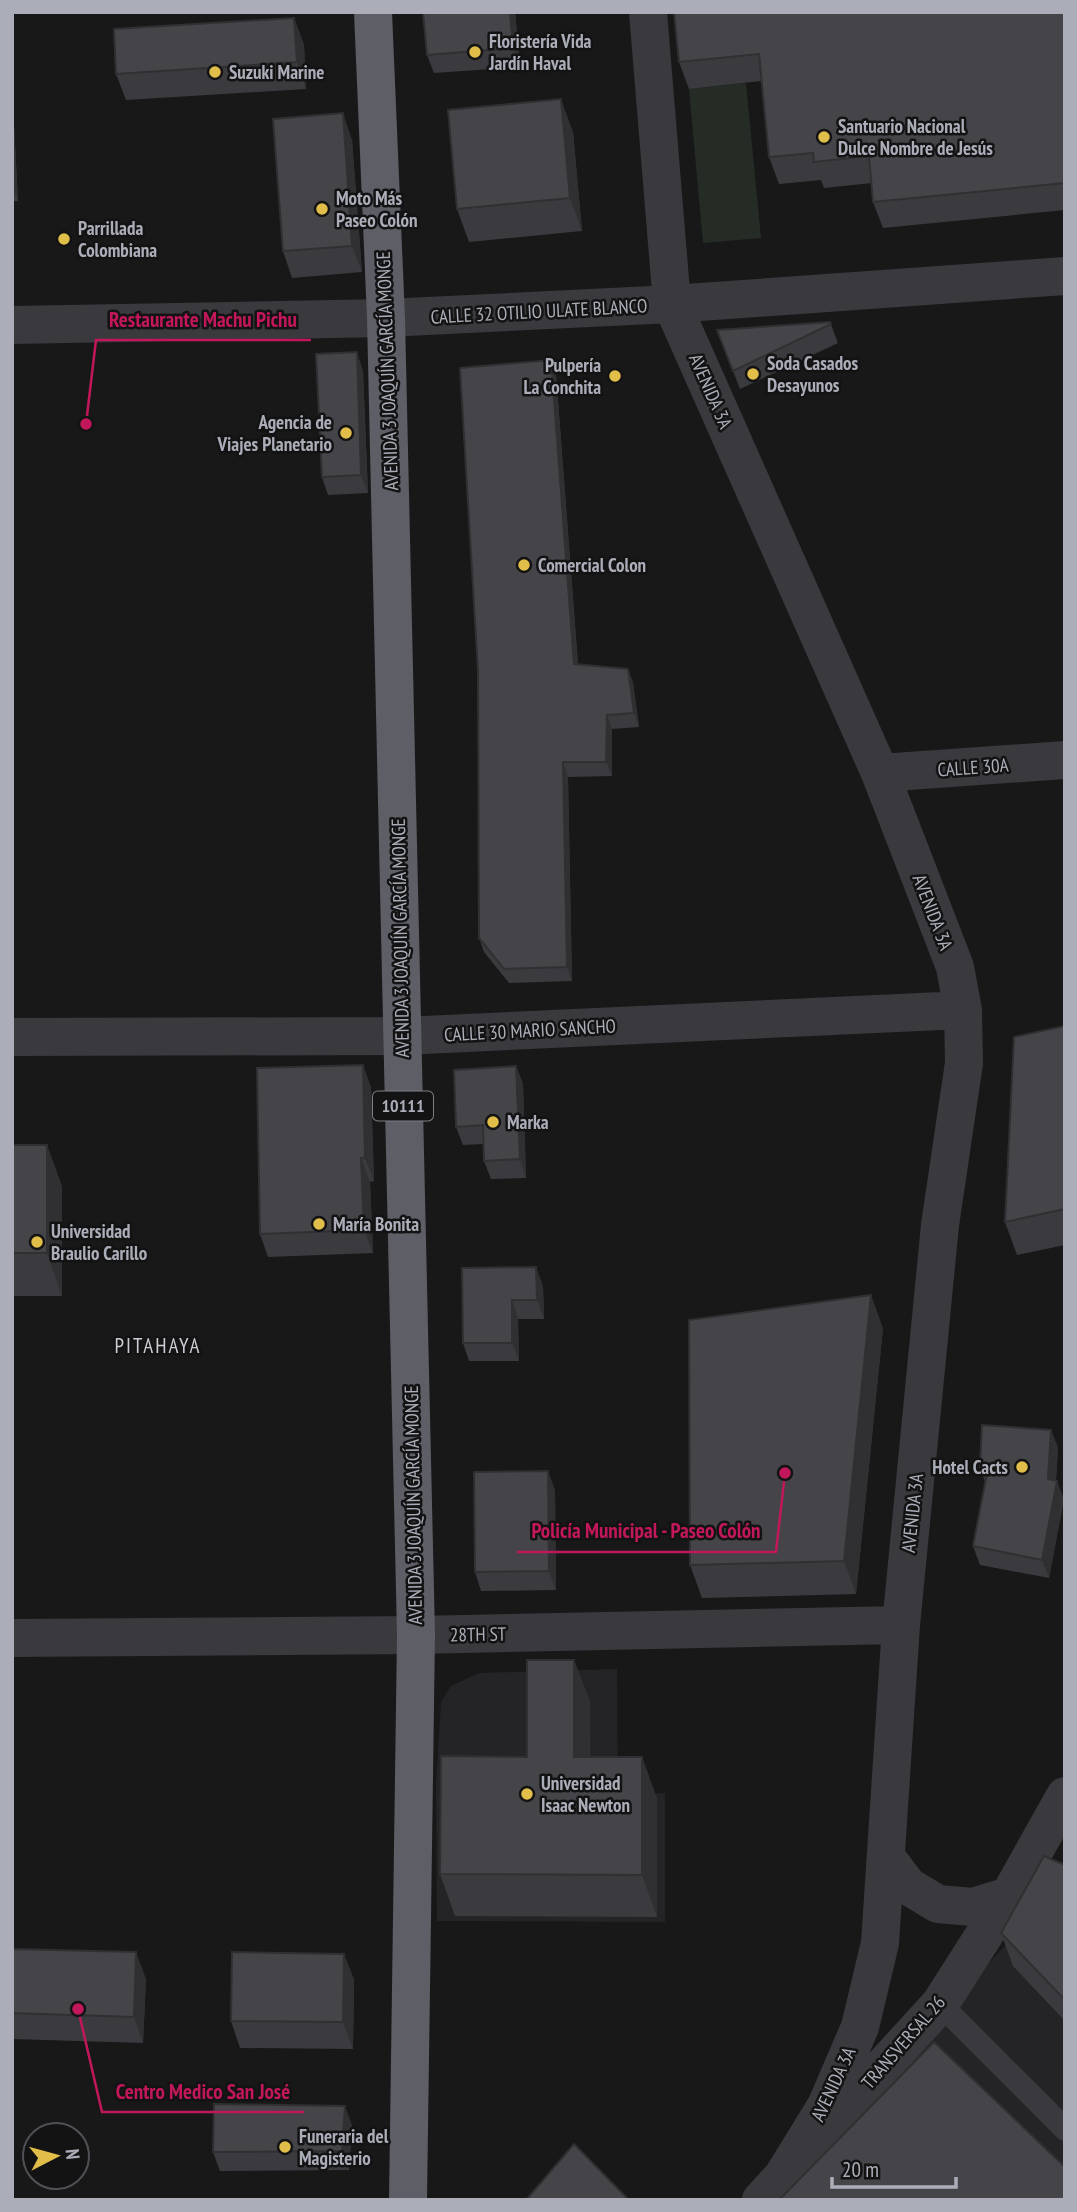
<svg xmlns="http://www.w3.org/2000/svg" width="1077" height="2212" viewBox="0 0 1077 2212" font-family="'PT Sans Narrow',sans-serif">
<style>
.built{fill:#242426}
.green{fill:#242c25}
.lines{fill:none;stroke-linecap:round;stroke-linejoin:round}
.service{stroke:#39393e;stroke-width:23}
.minor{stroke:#39393e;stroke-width:38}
.trunk{stroke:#5d5e66;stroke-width:38}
.wall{fill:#3b3b3f}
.shaded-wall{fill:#303033}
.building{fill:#454549;stroke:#303033;stroke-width:2}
.poi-dot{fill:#e0be49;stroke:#131314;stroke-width:2.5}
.labels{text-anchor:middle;stroke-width:5;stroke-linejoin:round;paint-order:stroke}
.shield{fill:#131314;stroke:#7d8087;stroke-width:2}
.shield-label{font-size:18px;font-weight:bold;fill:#abaeb8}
.poi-label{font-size:19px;font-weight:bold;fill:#abaeb8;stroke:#131314;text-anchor:start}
.street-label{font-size:19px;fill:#abaeb8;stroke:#131314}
.neighbourhood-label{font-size:21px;letter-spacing:2px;fill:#cccdd4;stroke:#131314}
.leader{fill:none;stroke:#c2185b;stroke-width:2.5}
.callout-dot{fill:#c2185b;stroke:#131314;stroke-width:2.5}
.callout-label{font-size:21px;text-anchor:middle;font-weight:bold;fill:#c2185b;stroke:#131314;stroke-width:5;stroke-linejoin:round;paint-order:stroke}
</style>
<rect width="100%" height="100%" fill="#181819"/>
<path class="built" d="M617 1669 618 1796 665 1793V1922L437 1921 436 1784 441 1702 451 1686 479 1673Z
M1056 1889 1065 1893V2200H775Z"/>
<path class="green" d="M746 83 761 238 703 243 689 89Z"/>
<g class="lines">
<path class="service" d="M940 2004 1065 2129"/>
<path class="minor" d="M648 12 672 304 880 773 955 967 963 1010 964 1063 940 1225 901 1625 880 1943 860 2027 826 2106 781 2179
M12 325 386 318 672 304 1065 276
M880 773 1065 760
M12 1037 402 1036 963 1010
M12 1638 416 1635 901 1625
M886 1857 908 1886 938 1904 973 1907 1009 1896
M761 2200 940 2004 1009 1896 1065 1796"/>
<path class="trunk" d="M373 12 386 318 416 1635 408 2200"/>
</g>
<path class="wall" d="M423 12H515L520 67 434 73 427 55Z
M1065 12V210L883 228 873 202 872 183 824 188 821 180 779 184 769 157 761 81 689 89 679 62Z
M294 18 304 45 306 89 126 100 116 74Z
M12 85 18 201H12Z
M573 132 582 231 469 242 457 209Z
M352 140 362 272 292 278 283 251Z
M830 322 838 343 740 389 724 348Z
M551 360 556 374 578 664 628 669 633 683 639 727 612 729V776L568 777 572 981 509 983 484 952 479 938Z
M363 371 368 493 328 495 322 477Z
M1065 1026V1245L1017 1255 1005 1222Z
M363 1065 371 1088 374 1181 370 1182 373 1253 268 1257 260 1234Z
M516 1066 523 1084 526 1178 491 1179 484 1161V1144L463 1145 456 1127Z
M12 1145H47L62 1187V1296H12Z
M462 1268 543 1286 544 1319H518L519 1361H469L463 1343Z
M883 1328 856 1594 702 1598 690 1565Z
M1051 1430 1058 1448 1056 1481 1064 1499 1049 1578 980 1565 973 1546 985 1482 980 1467Z
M555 1490 556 1590 481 1591 475 1572Z
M574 1660 590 1702V1757H642L657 1799V1917L455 1916 440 1874 527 1757Z
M1065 1865V2021L1013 1966 1001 1933Z
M12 1949 146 1979 143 2043 12 2039Z
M344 1954 354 1980 353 2049 240 2048 231 2021Z
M352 2125 349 2170 220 2171 213 2152Z"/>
<path class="shaded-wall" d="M510 12H515L520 67 513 48Z
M294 18 304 45 306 89 297 62Z
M12 85 18 201 12 185Z
M561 99 573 132 582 231 570 198Z
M343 113 352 140 362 272 352 246Z
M357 352 363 371 368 493 361 475Z
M551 360 556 374 579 678 574 664Z
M628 669 633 683 639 727 634 713Z
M607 715 612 729V776L606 762Z
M563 762 568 777 572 981 567 967Z
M363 1065 371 1088 374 1181 365 1158Z
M516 1066 523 1084 526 1178 520 1159Z
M47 1145 62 1187V1296L47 1253Z
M361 1158 370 1182 373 1253 364 1230Z
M536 1267 543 1286 544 1319 537 1300Z
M871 1295 883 1328 856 1594 844 1561Z
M512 1300 518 1319 519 1361 512 1343Z
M1051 1430 1058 1448 1055 1492 1057 1481 1064 1499 1049 1578 1042 1560Z
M548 1471 555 1490 556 1590 549 1571Z
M12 1506 13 1509 12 1564Z
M574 1660 590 1702 589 1799 574 1757Z
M642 1757 657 1799V1917L642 1875Z
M136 1952 146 1979 143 2043 134 2017Z
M344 1954 354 1980 353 2049 343 2022Z
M345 2106 352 2125 349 2170 342 2151Z"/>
<path class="building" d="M423 12H510L513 48 427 55Z
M674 12H1065V183L873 202 869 156 814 162 813 153 769 157 759 54 679 62Z
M294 18 297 62 116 74 114 29Z
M561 99 570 198 457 209 448 110Z
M343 113 352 246 283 251 273 119Z
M830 322 831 324 733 371 717 330Z
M357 352 361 475 322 477 316 354Z
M551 360 574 664 628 669 634 713 607 715 606 762H563L567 967 504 969 479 938 478 671 460 368Z
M1065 1026V1209L1005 1222 1014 1037Z
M363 1065 365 1158H361L364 1230 260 1234 257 1068Z
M516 1066 520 1159 484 1161 483 1125 456 1127 454 1070Z
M12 1145H47V1253H12Z
M536 1267 537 1300H512V1343H463L462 1268Z
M871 1295 844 1561 690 1565 689 1320Z
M982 1425 1051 1430 1048 1479 1057 1481 1042 1560 973 1546 988 1468 980 1467Z
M548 1471 549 1571 475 1572 474 1472Z
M527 1660H574V1757H642V1875L440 1874 441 1756 527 1757Z
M1044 1856 1065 1865V2000L1001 1933Z
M12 1949 136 1952 134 2017 12 2013Z
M232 1952 344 1954 343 2022 231 2021Z
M934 2042 1065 2167V2200H779Z
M214 2104 345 2106 342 2151 213 2152Z
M574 2144 629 2200H526Z"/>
<g class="poi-dot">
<circle cx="475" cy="52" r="7"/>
<circle cx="215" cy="72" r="7"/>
<circle cx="824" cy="137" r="7"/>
<circle cx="322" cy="209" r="7"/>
<circle cx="64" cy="239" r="7"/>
<circle cx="753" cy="374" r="7"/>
<circle cx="615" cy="376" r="7"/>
<circle cx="346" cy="433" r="7"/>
<circle cx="524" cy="565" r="7"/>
<circle cx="493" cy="1122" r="7"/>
<circle cx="319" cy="1224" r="7"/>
<circle cx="37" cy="1242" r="7"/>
<circle cx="1022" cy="1467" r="7"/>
<circle cx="527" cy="1794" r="7"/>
<circle cx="285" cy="2147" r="7"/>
</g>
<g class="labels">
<rect class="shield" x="373" y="1091.5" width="60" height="29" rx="5"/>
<g class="shield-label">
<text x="403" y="1112">10111</text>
</g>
<g class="poi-label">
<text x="489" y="48">Floristería Vida<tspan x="489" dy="22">Jardín Haval</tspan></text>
<text x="229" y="79">Suzuki Marine</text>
<text x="838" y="133">Santuario Nacional<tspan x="838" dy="22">Dulce Nombre de Jesús</tspan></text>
<text x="336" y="205">Moto Más<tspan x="336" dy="22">Paseo Colón</tspan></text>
<text x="78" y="235">Parrillada<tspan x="78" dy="22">Colombiana</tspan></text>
<text x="767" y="370">Soda Casados<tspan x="767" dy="22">Desayunos</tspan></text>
<text x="601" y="372" text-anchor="end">Pulpería<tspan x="601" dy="22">La Conchita</tspan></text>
<text x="332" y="429" text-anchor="end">Agencia de<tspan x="332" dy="22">Viajes Planetario</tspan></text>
<text x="538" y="572">Comercial Colon</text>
<text x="507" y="1129">Marka</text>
<text x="333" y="1231">María Bonita</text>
<text x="51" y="1238">Universidad<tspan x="51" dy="22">Braulio Carillo</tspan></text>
<text x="1008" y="1474" text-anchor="end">Hotel Cacts</text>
<text x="541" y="1790">Universidad<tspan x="541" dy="22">Isaac Newton</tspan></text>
<text x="299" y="2143">Funeraria del<tspan x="299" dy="22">Magisterio</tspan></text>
</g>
<g class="street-label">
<text transform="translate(539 311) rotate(-3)" y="7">CALLE 32 OTILIO ULATE BLANCO</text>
<text transform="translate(387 371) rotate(-92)" y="7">AVENIDA 3 JOAQUÍN GARCÍA MONGE</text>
<text transform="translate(711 391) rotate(66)" y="7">AVENIDA 3A</text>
<text transform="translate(973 767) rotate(-4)" y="7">CALLE 30A</text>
<text transform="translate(933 912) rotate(69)" y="7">AVENIDA 3A</text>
<text transform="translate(400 938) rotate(-91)" y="7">AVENIDA 3 JOAQUÍN GARCÍA MONGE</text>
<text transform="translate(530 1030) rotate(-3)" y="7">CALLE 30 MARIO SANCHO</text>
<text transform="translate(413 1505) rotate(-91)" y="7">AVENIDA 3 JOAQUÍN GARCÍA MONGE</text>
<text transform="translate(912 1513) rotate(-84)" y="7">AVENIDA 3A</text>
<text transform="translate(478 1634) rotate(-1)" y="7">28TH ST</text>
<text transform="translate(903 2042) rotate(-49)" y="7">TRANSVERSAL 26</text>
<text transform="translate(833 2084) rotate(-65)" y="7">AVENIDA 3A</text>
</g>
<g class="neighbourhood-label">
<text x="158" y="1353">PITAHAYA</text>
</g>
</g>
<path class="leader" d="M86 424L96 340H311M785 1473L776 1552H517M78 2009L102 2112H304"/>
<g class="callout-dot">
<circle cx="86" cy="424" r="7"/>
<circle cx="785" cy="1473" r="7"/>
<circle cx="78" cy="2009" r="7"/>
</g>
<g class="callout-label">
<text x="203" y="327">Restaurante Machu Pichu</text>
<text x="646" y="1538">Policía Municipal - Paseo Colón</text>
<text x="203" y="2099">Centro Medico San José</text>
</g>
<rect width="1077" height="2212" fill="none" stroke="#abaeb8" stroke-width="28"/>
<g transform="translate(56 2156) rotate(84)"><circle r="33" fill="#131314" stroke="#505156" stroke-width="2"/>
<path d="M0-5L12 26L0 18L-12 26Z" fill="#e0be49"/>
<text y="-10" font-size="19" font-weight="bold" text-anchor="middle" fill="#abaeb8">N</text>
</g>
<path d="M832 2177v10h124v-10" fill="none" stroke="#abaeb8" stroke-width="3.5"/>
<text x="842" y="2177" font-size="21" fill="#abaeb8" stroke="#131314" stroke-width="5" paint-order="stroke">20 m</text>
</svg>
